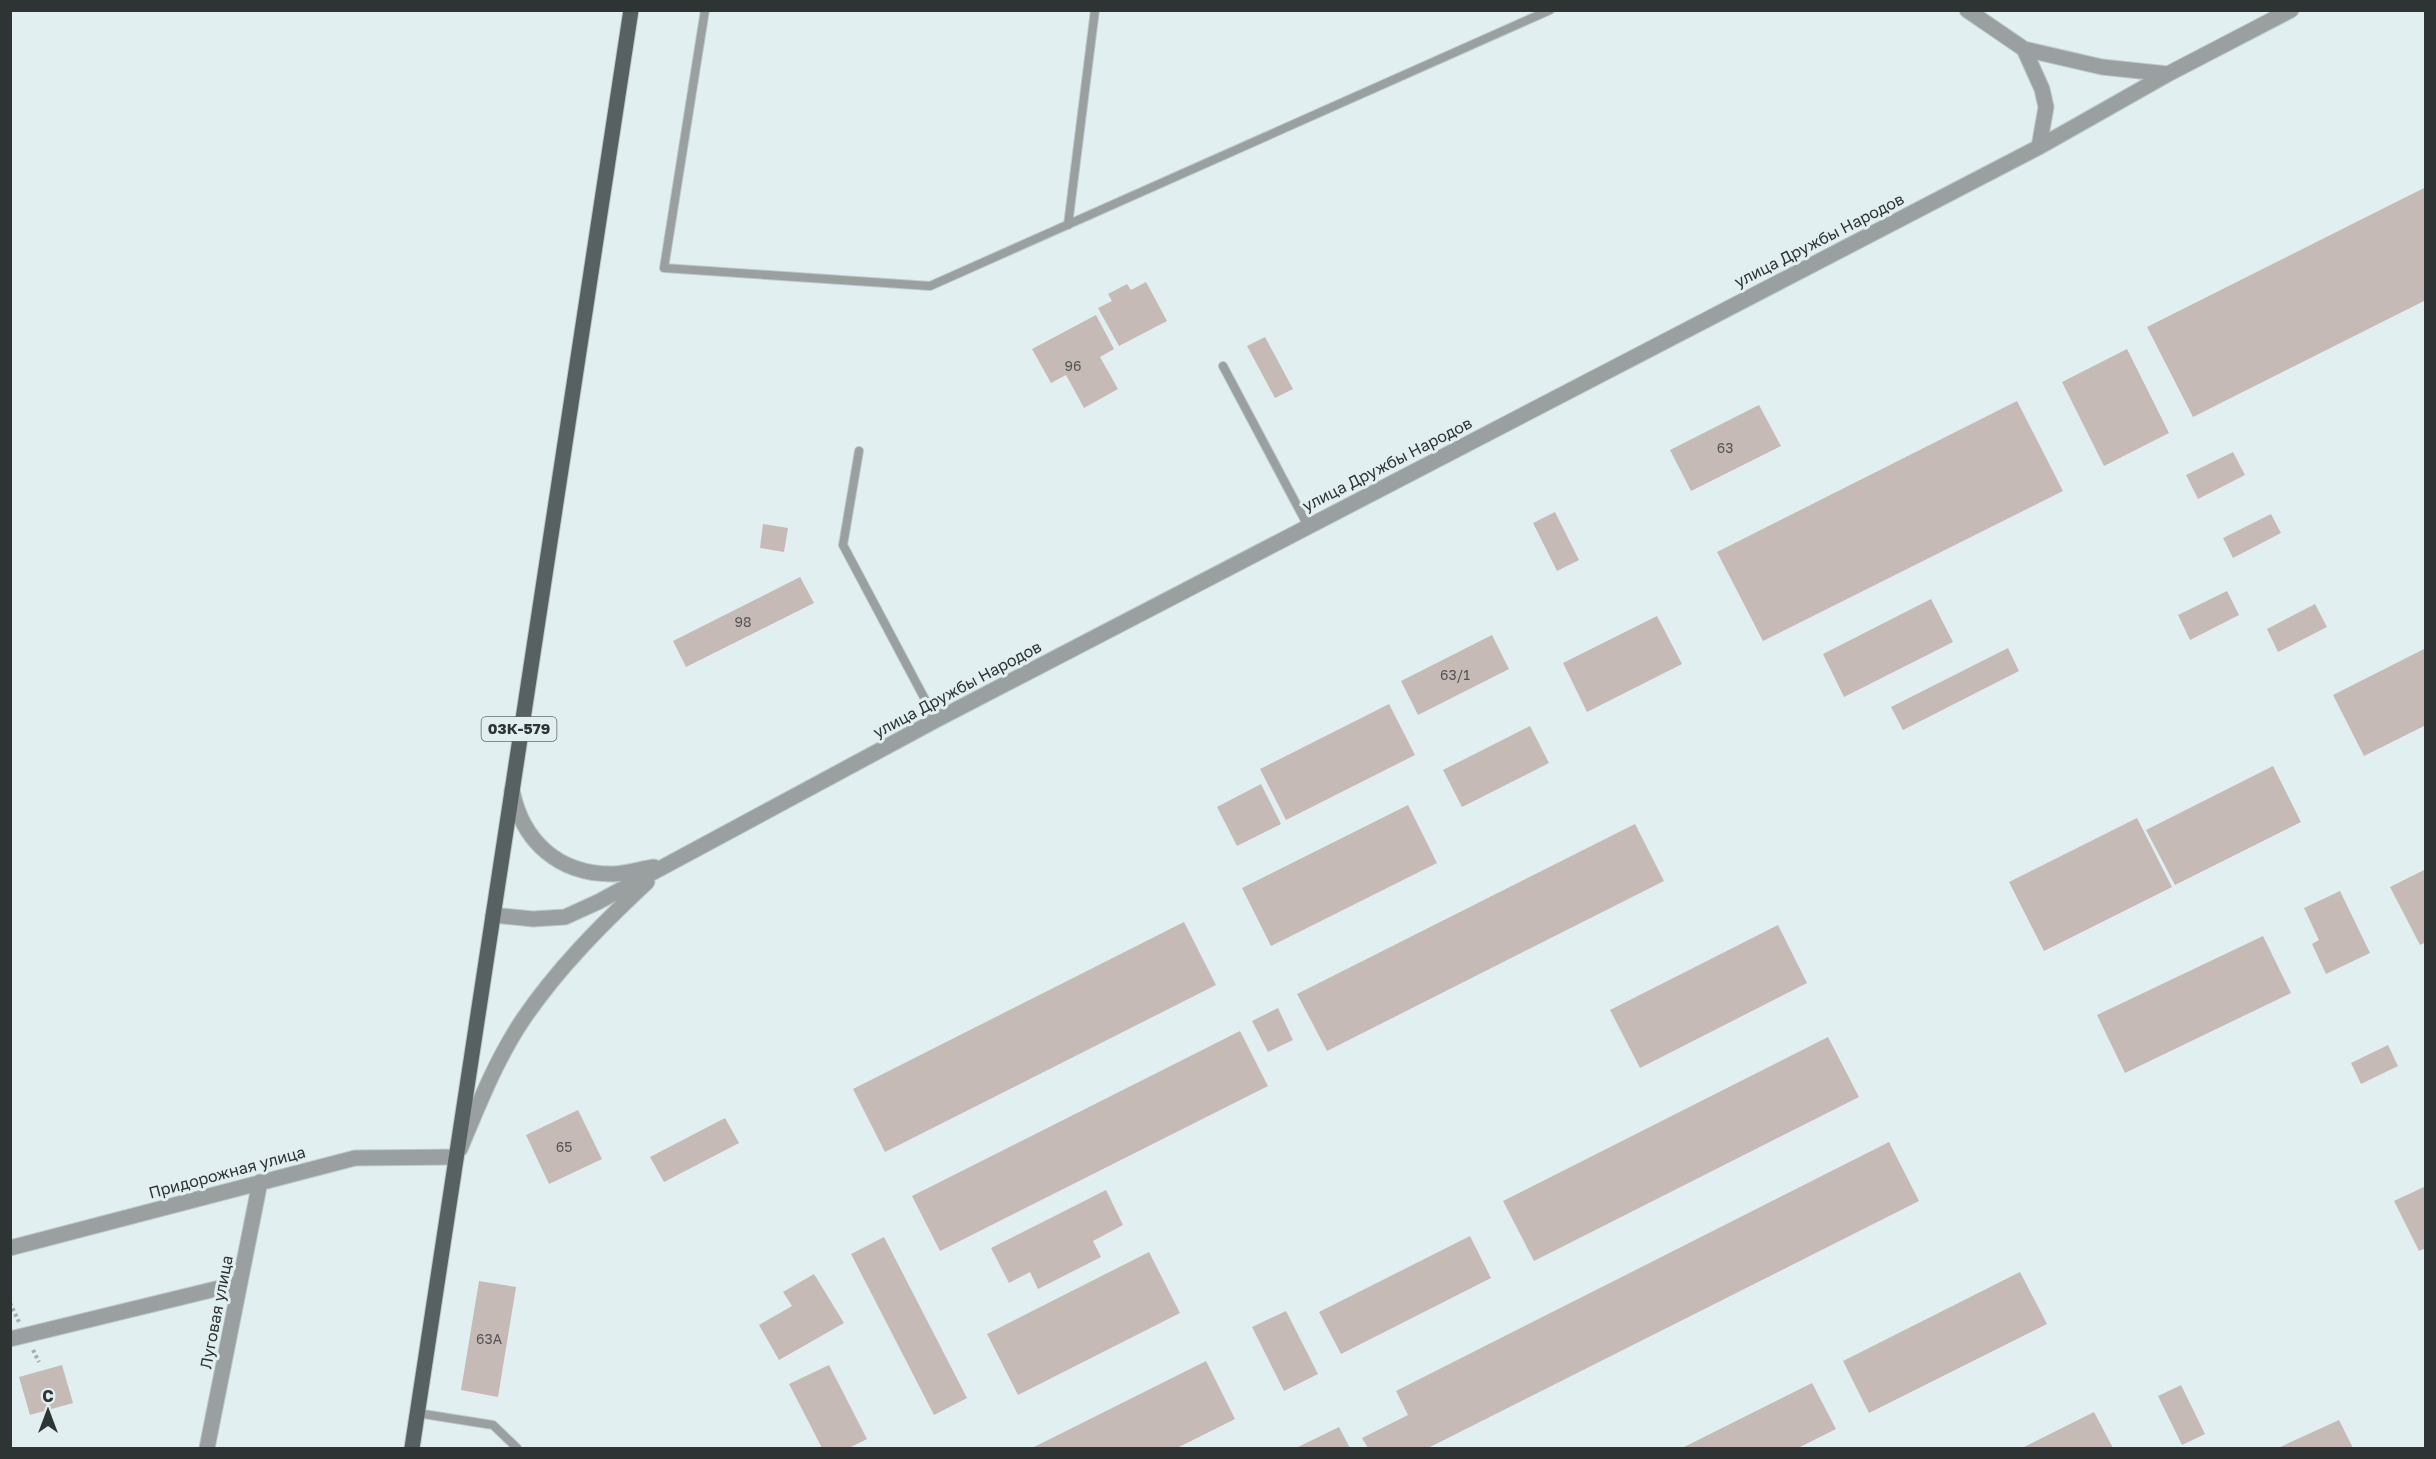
<svg xmlns="http://www.w3.org/2000/svg" width="2436" height="1459" viewBox="0 0 2436 1459" font-family="'Golos Text',sans-serif">
<style>
.building{fill:#c6bab6}
.lines{fill:none;stroke-linecap:round;stroke-linejoin:round}
.service-casing{stroke:#bdc9cb;stroke-width:10}
.minor-casing{stroke:#bdc9cb;stroke-width:17}
.tertiary-casing{stroke:#bdc9cb;stroke-width:17}
.primary-casing{stroke:#bdc9cb;stroke-width:17}
.path{stroke:#a3aeaf;stroke-width:4;stroke-dasharray:3 3;stroke-linecap:butt}
.service{stroke:#9aa0a0;stroke-width:8}
.minor{stroke:#9aa0a0;stroke-width:15}
.tertiary{stroke:#9aa0a0;stroke-width:15}
.primary{stroke:#576162;stroke-width:15}
.labels{text-anchor:middle;stroke-width:6;stroke-linejoin:round;paint-order:stroke}
.number-label{font-size:14px;fill:#545554}
.shield{fill:#e1eff1;stroke:#646b6d;stroke-width:1.5}
.shield-label{font-size:15px;font-weight:bold;fill:#2e3334}
.street-label{font-size:16px;fill:#2e3334;stroke:#e1eff1}
</style>
<rect width="100%" height="100%" fill="#e1eff1"/>
<path class="building" d="M2426 187V300L2193 417 2147 327Z
M1146 282 1167 321 1119 346 1098 308 1112 301 1108 294 1127 284 1131 290Z
M1096 315 1114 349 1100 357 1118 389 1084 408 1066 375 1051 383 1032 349Z
M1265 337 1293 389 1275 398 1247 346Z
M2127 349 2169 433 2104 466 2062 382Z
M2017 401 2063 491 1763 641 1717 552Z
M1759 405 1781 446 1691 491 1670 450Z
M2233 452 2245 475 2198 499 2186 475Z
M1555 512 1579 560 1557 571 1533 523Z
M2271 514 2281 533 2233 558 2223 538Z
M763 524 788 528 784 552 760 548Z
M800 577 814 603 686 667 673 641Z
M2227 591 2239 615 2190 640 2178 615Z
M1931 599 1953 642 1844 697 1823 654Z
M2315 604 2327 627 2278 652 2267 629Z
M1657 616 1682 664 1587 712 1563 663Z
M1492 635 1509 669 1418 715 1401 681Z
M2008 648 2019 671 1903 730 1891 707Z
M2426 648V725L2364 756 2333 695Z
M1389 704 1415 755 1286 820 1260 769Z
M1530 726 1549 763 1462 807 1443 770Z
M2273 766 2301 822 2175 885 2146 830Z
M1261 784 1281 824 1237 846 1217 807Z
M1408 805 1437 863 1271 946 1242 888Z
M2137 818 2172 887 2044 951 2009 882Z
M1635 824 1664 881 1327 1051 1297 994Z
M2426 869V942L2420 945 2390 887Z
M2340 891 2370 953 2326 974 2312 944 2319 940 2304 908Z
M1184 922 1216 985 885 1152 853 1089Z
M1778 925 1807 983 1640 1068 1610 1010Z
M2263 936 2291 993 2125 1073 2097 1015Z
M1278 1008 1293 1040 1268 1052 1252 1021Z
M1240 1031 1268 1086 940 1251 912 1196Z
M1828 1037 1859 1097 1534 1261 1503 1201Z
M2388 1045 2398 1066 2361 1084 2351 1063Z
M578 1110 602 1159 549 1184 526 1135Z
M725 1118 739 1143 664 1182 650 1157Z
M1889 1142 1919 1201 1428 1448H1368L1362 1438 1408 1415 1396 1391Z
M2426 1186V1248L2419 1251 2394 1201Z
M1106 1190 1123 1225 1093 1241 1101 1257 1038 1289 1030 1272 1009 1283 991 1248Z
M1470 1236 1491 1278 1341 1354 1319 1312Z
M884 1237 967 1398 934 1415 851 1254Z
M1149 1252 1180 1313 1018 1395 987 1334Z
M2020 1272 2047 1324 1869 1413 1843 1361Z
M814 1274 844 1323 779 1360 759 1325 792 1306 783 1292Z
M479 1281 516 1287 498 1397 461 1390Z
M1286 1311 1318 1374 1284 1391 1252 1327Z
M1206 1361 1235 1419 1177 1448H1032Z
M62 1365 73 1403 30 1415 19 1377Z
M829 1365 867 1439 849 1448H822L789 1384Z
M1812 1383 1836 1429 1798 1448H1682Z
M2181 1385 2205 1434 2182 1445 2158 1396Z
M2094 1412 2113 1448H2022Z
M2339 1420 2353 1448H2278Z
M1339 1427 1350 1448H1296Z"/>
<g class="lines">
<g class="service-casing">
<path id="service" d="M705 10 664 268 930 286 1550 10
M1068 225 1095 10
M1223 366 1308 526
M859 451 843 545 936 720
M417 1413 493 1425 517 1448"/>
</g>
<g class="minor-casing">
<path id="minor" d="M10 1248 355 1158 456 1157
M10 1339 240 1283
M207 1448 260 1182"/>
</g>
<g class="tertiary-casing">
<path id="tertiary" d="M1967 10 2024 49 2042 89 2046 107 2039 147
M2024 49 2102 67 2168 74
M512 790C522 841 558 874 612 874 626 874 640 869 654 867
M493 915 533 919 565 917 598 902 936 720 2039 147 2168 74 2291 10
M460 1149C478 1106 496 1060 522 1021 557 969 601 925 647 882"/>
</g>
<g class="primary-casing">
<path id="primary" d="M412 1448C484 969 557 490 631 10"/>
</g>
<path class="path" d="M10 1303 19 1322
M33 1350 39 1362"/>
<use href="#service" class="service"/>
<use href="#minor" class="minor"/>
<use href="#tertiary" class="tertiary"/>
<use href="#primary" class="primary"/>
</g>
<g class="labels">
<g class="number-label">
<text x="1073" y="371">96</text>
<text x="1725" y="453">63</text>
<text x="743" y="627">98</text>
<text x="1455" y="680">63/1</text>
<text x="564" y="1152">65</text>
<text x="489" y="1344">63А</text>
</g>
<rect class="shield" x="481.5" y="717" width="75" height="24" rx="4.5"/>
<g class="shield-label">
<text x="519" y="734">03К-579</text>
</g>
<g class="street-label">
<text transform="translate(1819 240) rotate(-27)" y="6">улица Дружбы Народов</text>
<text transform="translate(1387 464) rotate(-27)" y="6">улица Дружбы Народов</text>
<text transform="translate(957 689) rotate(-28)" y="6">улица Дружбы Народов</text>
<text transform="translate(227 1172) rotate(-15)" y="6">Придорожная улица</text>
<text transform="translate(216 1312) rotate(-79)" y="6">Луговая улица</text>
</g>
</g>
<rect width="2436" height="1459" fill="none" stroke="#2e3334" stroke-width="24"/>
<g transform="translate(48 1411)" stroke="#e1eff1" stroke-width="4.5" paint-order="stroke">
<path d="M0-4.5L10 22L0 15L-10 22Z" fill="#2e3334"/>
<text y="-9" font-size="16" font-weight="bold" text-anchor="middle" fill="#2e3334">С</text>
</g>
</svg>
